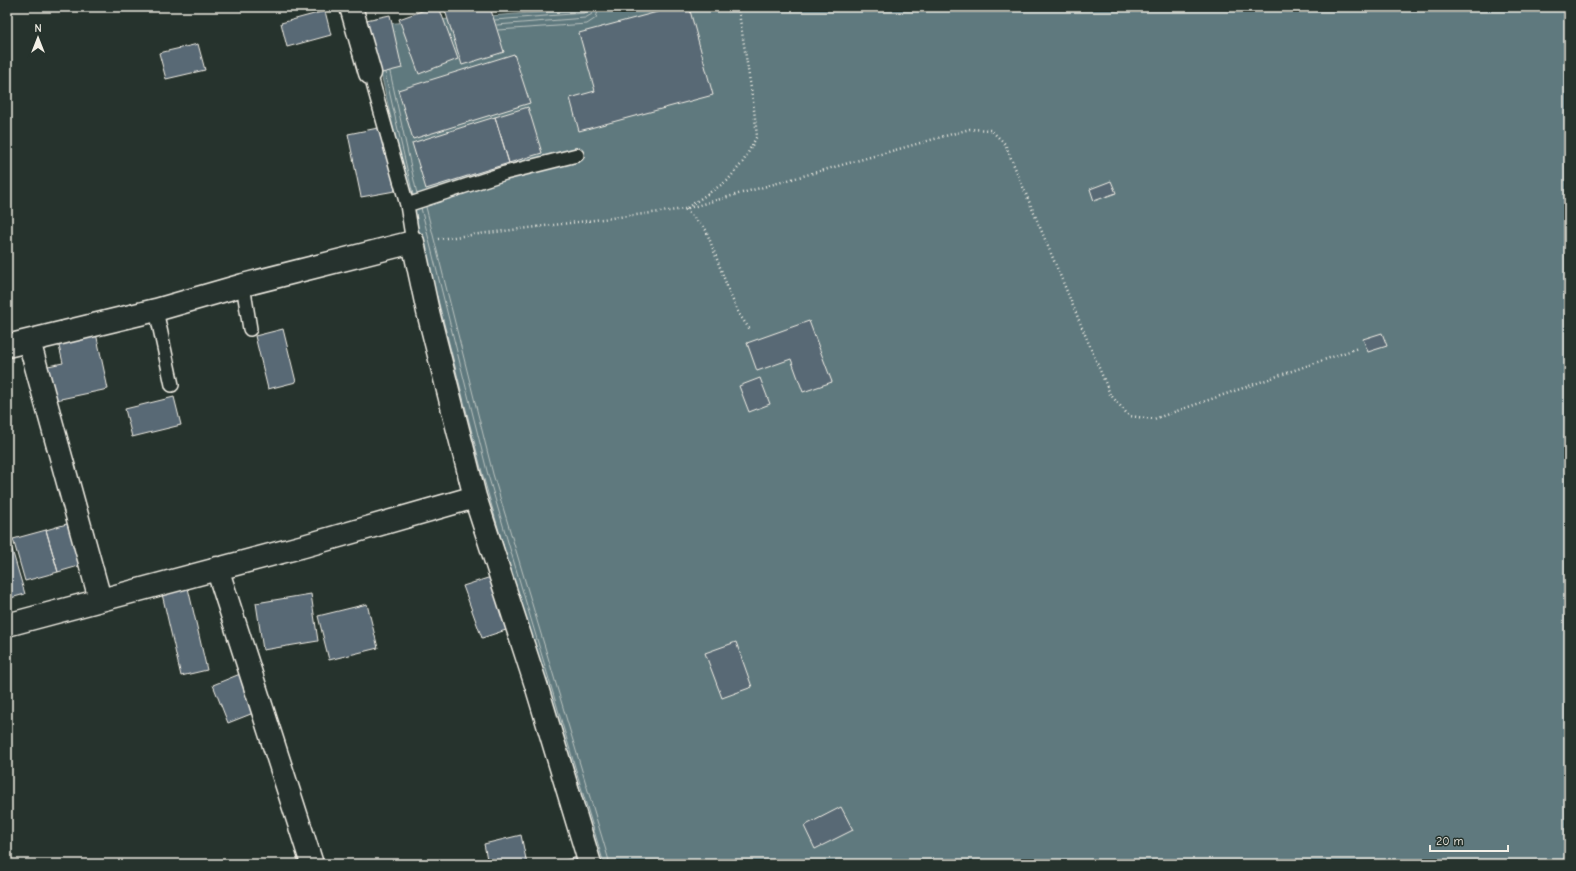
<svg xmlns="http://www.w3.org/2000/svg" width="1576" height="871" viewBox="0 0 1576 871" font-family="'Comic Neue',sans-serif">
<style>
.water{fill:#5f797e;stroke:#9ba9a8}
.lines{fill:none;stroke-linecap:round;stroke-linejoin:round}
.shore{stroke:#b8c1be;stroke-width:1}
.building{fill:#596975;stroke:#f4f1e8}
.service-casing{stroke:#f4f1e8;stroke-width:16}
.minor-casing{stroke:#f4f1e8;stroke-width:25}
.path{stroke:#f4f1e8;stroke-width:2.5;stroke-dasharray:1 3;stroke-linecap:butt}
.service{stroke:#26332d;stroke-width:13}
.minor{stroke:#26332d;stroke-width:22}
</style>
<rect width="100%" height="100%" fill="#26332d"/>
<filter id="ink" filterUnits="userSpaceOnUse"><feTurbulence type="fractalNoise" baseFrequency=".025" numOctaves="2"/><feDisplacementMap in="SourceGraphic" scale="8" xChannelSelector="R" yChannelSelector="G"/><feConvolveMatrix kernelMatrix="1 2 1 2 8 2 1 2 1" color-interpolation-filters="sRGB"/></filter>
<g filter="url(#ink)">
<path class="water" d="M589 7H1569V864H595L479 477 420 246 370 25 583 9Z"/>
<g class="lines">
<path class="shore" d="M495 20 584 13 588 11V7
M497 25 585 18 592 14 593 7
M498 30 587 24 596 18 599 7
M390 72 417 194
M385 73 413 195
M426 207 493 474 610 864
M421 208 488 475 604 864
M437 296 483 476 506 555"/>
</g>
<path class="building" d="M433 7H439L458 59 419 74 399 19Z
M444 7H490L504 52 462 65Z
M676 7H689L713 95 579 131 570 98 595 91 579 33Z
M325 11 331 35 287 47 281 23Z
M390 15 402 68 374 75 361 21Z
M198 44 205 70 166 79 159 53Z
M514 54 530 103 413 139 398 90Z
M528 107 542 153 509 163 495 117Z
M495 117 509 163 426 189 412 143Z
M383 127 395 191 361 197 348 134Z
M1111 181 1116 193 1094 201 1090 189Z
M809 321 832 382 803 392 791 359 757 371 747 343Z
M283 329 296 382 268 389 255 336Z
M96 333 108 389 56 400 48 366 63 363 58 342Z
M1382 333 1387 346 1368 352 1363 339Z
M760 378 770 404 749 412 739 386Z
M174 397 181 425 132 437 125 409Z
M70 523 82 565 58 572 46 530Z
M46 530 58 572 25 581 13 539Z
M8 536 25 594 7 599V537Z
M494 576 512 628 482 638 463 586Z
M188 588 207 670 181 676 162 594Z
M311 594 318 641 263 650 256 603Z
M367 604 378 648 329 660 318 616Z
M736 642 752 687 722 698 705 653Z
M240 674 256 712 228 723 213 685Z
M841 807 853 830 815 849 804 826Z
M521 835 527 864H488L484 844Z
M581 856 584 864H553Z"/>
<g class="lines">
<g class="service-casing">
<path id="service" d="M370 73 407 205 413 242
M407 205 505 173 577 155
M243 285 250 329
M156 310 172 385"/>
</g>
<g class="minor-casing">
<path id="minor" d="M351 7 370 73
M29 341 100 599
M7 346 156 310 243 285 413 242 428 312 475 497 537 688 590 864
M217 568 312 864
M7 625 304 546 475 497"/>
</g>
<path class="path" d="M738 7 753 101 757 136 743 162 727 181 685 209 706 230 730 294 739 314 751 331
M438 239 685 209 970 129 991 130 1005 144 1110 394 1129 416 1154 419 1358 348"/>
<use href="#service" class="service"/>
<use href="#minor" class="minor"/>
</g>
</g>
<rect width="1576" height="871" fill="none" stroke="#26332d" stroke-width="24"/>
<rect x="12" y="12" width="1552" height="847" fill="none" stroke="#f4f1e8" stroke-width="1.5" filter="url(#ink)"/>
<g transform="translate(38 38)" stroke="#26332d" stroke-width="3" paint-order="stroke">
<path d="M0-3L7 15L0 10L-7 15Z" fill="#f4f1e8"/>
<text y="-6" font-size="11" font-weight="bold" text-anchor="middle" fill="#f4f1e8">N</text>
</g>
<path d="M1430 845v6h78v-6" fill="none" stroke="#f4f1e8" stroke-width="2"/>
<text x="1436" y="845" font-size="12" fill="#f4f1e8" stroke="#26332d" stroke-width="3" paint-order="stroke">20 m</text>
</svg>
